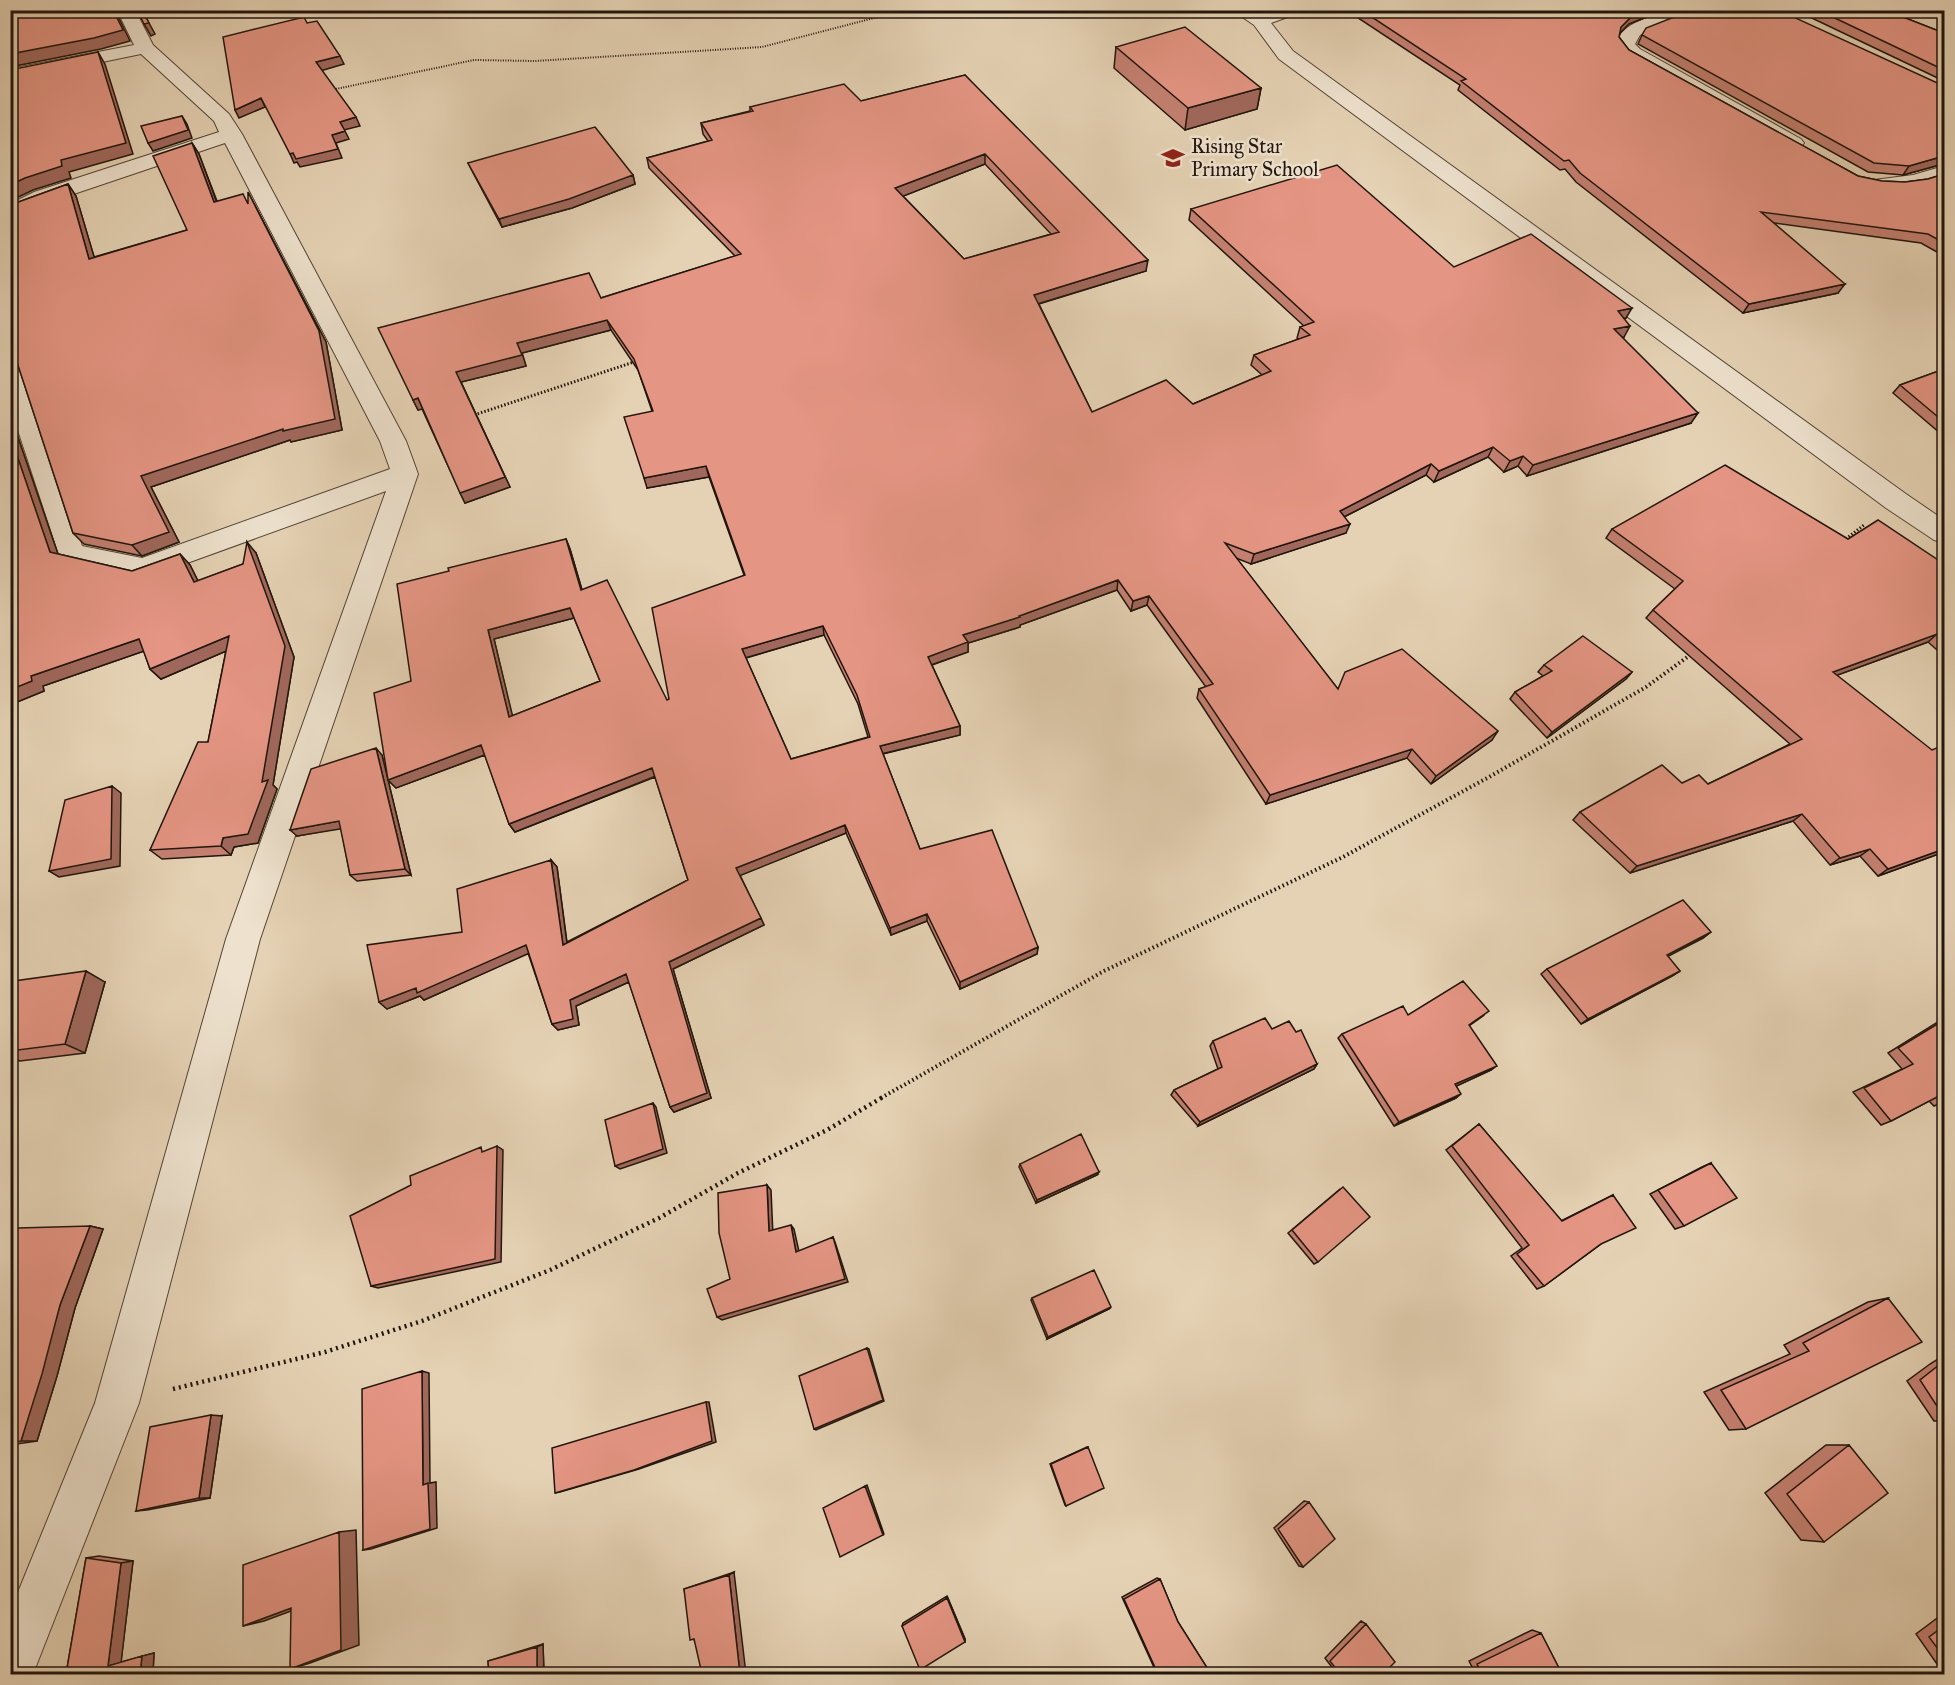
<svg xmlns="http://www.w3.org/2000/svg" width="1955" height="1685" viewBox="0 0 1955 1685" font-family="'IM FELL Great Primer',serif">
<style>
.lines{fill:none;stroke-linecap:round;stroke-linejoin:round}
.minor-casing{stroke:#524436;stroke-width:2}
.path-far3{stroke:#21150c;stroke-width:2;stroke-dasharray:1 1.5;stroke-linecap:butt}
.path-far2{stroke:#21150c;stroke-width:3;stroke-dasharray:1.5 2;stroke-linecap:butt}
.path-far1{stroke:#21150c;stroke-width:4;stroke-dasharray:1.5 3;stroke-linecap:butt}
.path{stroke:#21150c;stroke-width:4.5;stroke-dasharray:2 4;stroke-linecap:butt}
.minor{fill:#eee2ce;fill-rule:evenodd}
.wall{fill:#c48071;stroke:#21150c;stroke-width:1.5;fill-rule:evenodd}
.shaded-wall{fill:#a0685c;stroke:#21150c;stroke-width:1.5}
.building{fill:#e49583;stroke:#21150c;stroke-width:1.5;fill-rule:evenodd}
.labels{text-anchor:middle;stroke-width:5;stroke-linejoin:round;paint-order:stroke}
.far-poi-label{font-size:20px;fill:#21150c;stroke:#eee2ce;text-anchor:start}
</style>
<rect width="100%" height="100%" fill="#e5d2b4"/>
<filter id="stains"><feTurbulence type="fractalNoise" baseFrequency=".00333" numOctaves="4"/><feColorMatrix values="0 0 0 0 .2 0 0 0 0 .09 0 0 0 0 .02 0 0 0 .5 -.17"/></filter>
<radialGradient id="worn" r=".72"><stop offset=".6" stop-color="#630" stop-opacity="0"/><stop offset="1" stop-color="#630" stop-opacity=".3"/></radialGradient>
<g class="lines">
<g class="minor-casing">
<path id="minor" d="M117 10H135L153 45 229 114 242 134 406 441 418 474 260 939 139 1403 33 1674H10V1612L95 1403 226 939 386 491 143 579 61 561 10 406V357L19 359 22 365 82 546 142 558 390 469 380 441 225 143 50 202 10 219V204L34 192 219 132 214 121 141 54 10 81V69L134 45Z
M1232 10H1255L1261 14 1272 10H1299L1296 14 1271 23 1293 51 1906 494 1944 520V543L1934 540 1886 508 1279 59 1254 25Z
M1671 10H1698L1695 14 1640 35 1635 44 1640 49 1801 139 1804 143 1801 147H1787L1626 57 1617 44C1620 22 1653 17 1671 10Z
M1944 166V179C1922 187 1897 194 1874 188L1870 184 1874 180 1913 175Z"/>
</g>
<path class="path-far3" d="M331 90 474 60 535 61 762 47 905 10"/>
<path class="path-far2" d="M471 416 637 361
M1843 541 1864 525"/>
<path class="path-far1" d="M881 1098 1104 971 1343 857 1489 777 1646 687 1693 653"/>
<path class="path" d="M173 1389 325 1352 422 1321 550 1270 659 1218 738 1173 827 1130 883 1097"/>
<use href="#minor" class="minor"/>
</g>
<path class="wall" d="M1346 10H1664L1629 24 1620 33 1619 37 1629 50 1858 176 1882 181 1905 182 1928 179 1944 174V256L1921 243 1774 223 1838 293 1743 313 1576 182 1565 169 1560 170 1458 90 1460 85Z
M1795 10H1885L1944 33V81Z
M1642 35 1944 86V165L1943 164 1903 175 1868 172 1638 44Z
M1116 47 1261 88 1257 109 1185 130 1114 68Z
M965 75 1146 271 1039 304 1092 412 1193 404 1262 375 1251 365 1254 355 1299 339 1297 338 1300 327 1304 326 1189 220 1191 209 1454 267 1626 318 1624 319V337H1622L1691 423 1527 476 1518 466 1504 472 1488 457 1434 482 1426 475 1344 517 1346 533 1251 564 1236 558 1337 688 1492 740 1431 784 1407 758 1266 804 1197 698 1199 689 1206 687 1147 605 1131 611 1117 590 1020 625V627L968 643V652L932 665 960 726V735L883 754 920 849 1038 947 1037 954 960 989 927 921 891 935 846 833 740 875 764 925 673 969 711 1098 674 1112 670 1107 629 982 576 1006 579 1025 558 1030 552 1024 528 953 424 1000 420 996 387 1009 379 1002 462 932 551 860 557 867 567 942 688 880 655 777 515 832 509 824 485 755 396 788 388 780 411 681 566 539 570 549 582 590 667 700 669 699 744 575 709 477 647 488 652 411 638 370 611 330 522 353 526 366 461 382 510 487 465 503 422 409 418 410 413 400 601 298 735 256 649 168 647 158 708 141 703 134 701 123 750 111V107L861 101ZM985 164 1051 234 964 259 903 196ZM574 618 600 681 512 716 494 639ZM824 635 858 704 868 737 791 759 746 658Z
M192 143 199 154 217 201 254 204 326 342 342 430 291 442 290 440 151 487 179 542 142 556 84 544 73 533 15 356 10 355V205L68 184 76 196 94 257 187 230Z
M468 163 633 175 635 184 572 208 502 227 472 171Z
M1944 369V431L1940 433 1893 393 1900 385Z
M10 414 58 554 132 571 180 554 190 565 198 581 243 564 256 553 294 657 273 785 277 789 258 843 234 847 231 855 162 859 150 850 208 742 226 651 161 679 150 669 144 651 43 686 44 691 10 705Z
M1612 529 1848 539 1944 564V656L1928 642 1837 675 1944 852 1878 876 1860 856 1830 865 1793 821 1630 873 1573 820 1580 812 1708 784 1790 744 1646 618 1653 610 1675 589 1606 538Z
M1544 665 1632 672 1626 679 1547 738 1510 699 1515 692 1543 676 1538 672Z
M382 755 411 875 357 881 350 875 341 828 297 836Z
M1711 932 1703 938 1667 956 1680 971 1672 976 1581 1024 1541 974 1547 969Z
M105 982 85 1053 20 1061 12 1058 13 1062H10V995Z
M1408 1015 1483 1016 1469 1026 1491 1070 1456 1086V1098L1394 1126 1338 1038 1342 1034Z
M1944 1018V1102L1934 1106 1929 1101 1891 1121 1881 1125 1853 1092 1902 1069 1888 1053Z
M1272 1029 1296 1032 1317 1064 1314 1069 1198 1126 1171 1095 1174 1090 1218 1069 1210 1046 1213 1041Z
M1479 1124 1561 1221 1613 1195 1601 1244 1544 1286 1537 1289 1511 1256 1522 1248 1446 1150Z
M1711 1163 1684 1226 1675 1229 1650 1194 1702 1167Z
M1020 1164 1097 1175 1036 1203 1019 1167Z
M1339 1190 1318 1262 1314 1264 1288 1233Z
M90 1226 103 1229 75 1308 57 1376 37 1441 10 1445V1248Z
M1032 1298 1109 1309 1047 1339 1031 1300Z
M1888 1298 1746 1429 1729 1430 1704 1392 1790 1354 1784 1345 1868 1302Z
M1944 1355V1421H1934L1907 1381 1930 1364Z
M222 1416 210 1498 147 1510 136 1511Z
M1826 1445H1849L1824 1542 1801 1540 1765 1493Z
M1087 1447H1088L1066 1506 1065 1505 1050 1464Z
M1304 1501 1309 1502 1303 1567 1299 1566 1274 1528Z
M99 1556 133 1561 121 1662 154 1653 153 1674H66L86 1558Z
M734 1572 694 1639 684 1589Z
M1157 1578 1160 1579 1178 1622 1211 1674H1157L1122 1597Z
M947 1596 965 1639V1642L902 1626 903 1623Z
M1944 1613V1674L1916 1634Z
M1361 1621 1366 1624 1383 1674H1337L1325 1658Z
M1532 1630 1541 1633 1562 1674H1476L1469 1661Z
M543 1644 544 1674H489L488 1661Z"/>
<path class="shaded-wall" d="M113 10H115L130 41 101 49 10 67V54Z
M142 10 155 34 151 36 144 24Z
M1645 10H1664L1629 24 1617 36 1621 27 1633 15Z
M98 52 105 64 133 154 69 172 71 178 33 190 10 201V185L61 160Z
M340 56 344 64 320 71 316 62Z
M1261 88 1257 109 1185 130 1188 108Z
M261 98 265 107 239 118 235 110Z
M182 116 187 124 192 138 153 151 148 143Z
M356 117 360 126 344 130 340 122Z
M345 131 349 139 336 143 342 158 300 167 297 162 294 163 290 154 332 135Z
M192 143 199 154 221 214 214 202Z
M985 154V164L896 199 895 188Z
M1944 156V162L1943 164 1903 175 1909 166Z
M633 175 635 184 572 208 502 227 499 219Z
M68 184 76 196 98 270 89 259Z
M248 192 326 342 342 430 291 442 290 440 151 487 179 542 142 556 132 545 141 476 319 331Z
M1148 260 1146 271 1034 305V295Z
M1845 284 1838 293 1743 313 1749 304Z
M1632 308 1626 318 1612 321 1618 311Z
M607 320 611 330 522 353 526 366 461 382 510 487 465 503 460 493 456 372 517 343Z
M1630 326 1624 337 1609 340 1614 329Z
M418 398 423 409 418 410 413 400Z
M1698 413 1691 423 1527 476 1533 465Z
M10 414 61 563 50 552 10 435Z
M1493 447 1488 457 1434 482 1439 471Z
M1523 456 1518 466 1504 472 1510 461Z
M1431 464 1426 475 1336 521 1340 511Z
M706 466 709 477 647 488 644 478Z
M1350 524 1346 533 1251 564 1254 554Z
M566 539 570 549 585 600 581 590Z
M247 542 256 553 294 657 273 785 277 789 258 843 234 847 231 855 221 846 223 838 262 782Z
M180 554 190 565 204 593 194 582Z
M1118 580 1117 590 1020 625V627L968 643V652L928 666V657L963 635 1019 616Z
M1149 596 1147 605 1131 611 1133 601Z
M570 608 574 618 494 639 515 726 509 717 488 630Z
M823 626 824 635 745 658 742 649Z
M1937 634 1928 642 1824 680 1833 672Z
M229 636 238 646 161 679 150 669Z
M139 639 150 649 43 686 44 691 10 705V690L31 676Z
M1632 672 1626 679 1547 738 1552 732Z
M960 726V735L881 754 880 746Z
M1498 731 1492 740 1431 784 1436 776Z
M481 745 487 754 396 788 388 780Z
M376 748 382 755 411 875 405 869Z
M1412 749 1407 758 1266 804 1270 795Z
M652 768 656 776 515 832 509 824Z
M112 786 121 793 120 866 59 877 49 871Z
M1802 814 1793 821 1630 873 1637 866Z
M339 821 346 828 297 836 290 830Z
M845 825 846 833 739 876 736 868Z
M1870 849 1860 856 1830 865 1840 858Z
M1944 849V852L1878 876 1888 869Z
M551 860 557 867 568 952 563 945Z
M927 914V921L891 935 890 928Z
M761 918 764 925 673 969 711 1098 674 1112 670 1107 669 962Z
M1711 932 1703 938 1659 961 1667 955Z
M526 945 532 952 424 1000 420 996 387 1009 379 1002Z
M1038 947 1037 954 960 989V982Z
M86 971 105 982 85 1053 65 1044Z
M1680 971 1672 976 1581 1024 1588 1019Z
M626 974 631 981 576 1006 579 1025 558 1030 552 1024 570 1000Z
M1317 1064 1314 1069 1198 1126 1200 1122Z
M1497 1066 1491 1070 1450 1089 1455 1084Z
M1461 1094 1456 1098 1394 1126 1399 1122Z
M653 1103 656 1107 667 1153 620 1169 615 1166Z
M497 1146 503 1150 501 1262 378 1288 371 1286Z
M1099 1172 1097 1175 1036 1203 1037 1200Z
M767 1185 771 1190 773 1236 769 1231Z
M791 1225 794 1229 800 1256 796 1252Z
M90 1226 103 1229 75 1308 57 1376 37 1441H21L60 1305Z
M833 1237 835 1242 848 1282 722 1320 717 1317Z
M1111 1307 1109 1309 1047 1339 1048 1337Z
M867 1348 869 1349 884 1401 816 1430 814 1429Z
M422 1371 429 1373 430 1483 436 1482 437 1528 371 1549 363 1550 423 1485Z
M706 1402H709L716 1442 639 1469 560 1492 555 1493Z
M211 1415 222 1416 210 1498H199Z
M867 1485 884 1534 883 1535 865 1486Z
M356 1530 359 1645 310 1663 290 1669 339 1532Z
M133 1561 121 1663 108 1666 121 1563Z
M734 1572 746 1674H740L729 1575Z
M947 1596 965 1639V1642L947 1598Z
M310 1604 264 1621 243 1626 291 1608Z
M543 1644 544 1674H537V1647Z
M154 1653 153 1674H140L142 1656Z"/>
<path class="building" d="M10 10H113L123 30 94 38 10 54Z
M137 10H142L149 23 144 24Z
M1361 10H1645L1633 15 1621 27 1619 37 1629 50 1858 176 1882 181 1905 182 1928 179 1944 174V243L1928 234 1761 212 1845 284 1749 304 1580 173 1569 160 1564 161 1461 81 1466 79Z
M1692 10H1778L1944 86V156L1909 166 1874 163 1642 35 1646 28Z
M1818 10H1885L1944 33V70Z
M304 17 307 23 317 21 340 56 316 62 356 117 340 122 345 131 332 135 338 149 296 159 293 153 290 154 261 98 235 110 223 37Z
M1185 27 1261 88 1188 108 1116 47Z
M98 52 126 143 61 160 62 166 25 178 10 185V70Z
M965 75 1148 260 1034 295 1092 412 1166 380 1193 404 1271 371 1254 355 1310 335 1300 327 1314 322 1191 209 1337 165 1454 267 1531 234 1632 308 1618 311 1630 326 1614 329 1698 413 1533 465 1523 456 1510 461 1493 447 1439 471 1431 464 1340 511 1350 524 1254 554 1225 543 1338 689 1345 672 1402 649 1498 731 1436 776 1412 749 1270 795 1199 689 1213 684 1149 596 1133 601 1118 580 1019 616 1020 617 963 635 968 642 928 657 960 726 880 746 920 849 992 830 1038 947 960 982 927 914 890 928 845 825 736 868 761 918 669 962 707 1093 670 1107 626 974 570 1000 573 1019 552 1024 526 945 417 993 416 988 379 1002 367 945 462 932 457 889 551 860 563 945 688 880 652 768 509 824 481 745 388 780 374 693 411 681 397 584 449 571 448 568 566 539 581 590 607 580 667 700 669 699 652 608 745 575 706 466 644 478 624 417 653 411 634 359 607 320 517 343 522 355 456 372 505 477 460 493 418 398 413 400 378 328 589 273 601 298 741 254 647 158 712 140 701 123 753 111 750 107 844 84 861 101ZM985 154 1059 232 964 259 895 188ZM570 608 600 681 509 717 488 630ZM823 626 857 695 870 737 791 759 742 649Z
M182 116 188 130 148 143 141 126Z
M595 127 633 175 569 199 499 219 468 163Z
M192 143 214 202 243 194 248 204V192L319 331 335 419 283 431V429L141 476 169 532 132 545 73 533 14 353 10 347V205L68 184 89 259 187 230 153 156Z
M1944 369V422L1900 385Z
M10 435 50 552 132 571 180 554 194 582 243 564 247 542 285 646 262 782 268 780 248 834 223 838 221 846 150 850 198 742H208L229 636 150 669 139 639 31 676 32 681 10 690Z
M1725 465 1848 539 1878 520 1944 564V640L1937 634 1833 672 1932 750 1944 745V849L1888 869 1870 849 1840 858 1802 814 1637 866 1580 812 1662 765 1682 783 1699 775 1708 784 1802 739 1653 610 1683 581 1612 529Z
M1583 636 1632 672 1552 732 1515 692 1552 671 1544 665Z
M376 748 405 869 350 875 339 821 290 830 311 769Z
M112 786 111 859 49 871 65 800Z
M1683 900 1711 932 1667 955 1680 971 1588 1019 1547 969Z
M86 971 65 1044 10 1051V995L14 981Z
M1463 981 1489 1011 1469 1025 1497 1066 1455 1084 1461 1094 1399 1122 1342 1034 1403 1006 1408 1015Z
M1265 1018 1272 1029 1289 1021 1296 1032 1301 1030 1317 1064 1200 1122 1174 1090 1222 1067 1213 1041Z
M1944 1020V1102L1939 1096 1891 1121 1864 1088 1913 1064 1898 1048Z
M653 1103 663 1149 615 1166 605 1120Z
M1479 1124 1562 1221 1613 1195 1636 1228 1601 1244 1544 1286 1517 1254 1529 1245 1452 1146Z
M1081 1134 1099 1172 1037 1200 1020 1164Z
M497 1146 495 1259 371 1286 350 1216 411 1185 410 1176 481 1147 482 1152Z
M1711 1163 1737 1198 1684 1226 1658 1190Z
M767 1185 769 1231 791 1225 796 1252 833 1237 845 1279 717 1317 707 1289 730 1279 719 1233 718 1193Z
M1343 1187 1370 1217 1318 1262 1292 1230Z
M90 1226 60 1305 42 1374 21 1441 10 1442V1248L18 1228Z
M1094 1270 1111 1307 1048 1337 1032 1298Z
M1888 1298 1922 1342 1746 1429 1721 1390 1809 1351 1803 1343Z
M867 1348 883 1400 814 1429 799 1376Z
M1944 1361V1417L1920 1380Z
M422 1371 423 1485 428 1483 430 1529 363 1550 362 1389Z
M706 1402 712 1441 634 1470 555 1493 552 1448Z
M211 1415 199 1498 136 1511 150 1427Z
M1849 1445 1888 1493 1824 1542 1787 1494Z
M1088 1447 1104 1488 1066 1506 1051 1464Z
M865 1486 883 1535 840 1557 823 1508Z
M1309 1502 1335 1539 1303 1567 1278 1529Z
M339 1532 341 1650 290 1669 291 1608 243 1626V1565Z
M86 1558 121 1563 108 1666 142 1656 140 1674H66Z
M729 1575 740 1674H702L694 1639 690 1640 684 1589Z
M1160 1579 1178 1622 1211 1674H1158L1124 1599Z
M947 1598 965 1642 920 1670 902 1626Z
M1366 1624 1395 1662 1383 1674H1340L1330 1661Z
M1944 1626V1657L1929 1637Z
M1541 1633 1562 1674H1482L1477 1664Z
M537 1647V1674H489L488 1661Z"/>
<defs>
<g id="school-bare" transform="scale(1.8)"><path d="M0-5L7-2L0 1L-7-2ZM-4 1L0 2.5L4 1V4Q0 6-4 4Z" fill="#8f2418" stroke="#eee2ce" stroke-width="2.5" paint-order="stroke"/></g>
</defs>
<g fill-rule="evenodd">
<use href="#school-bare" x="1173" y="158"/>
</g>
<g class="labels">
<g class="far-poi-label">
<text x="1191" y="153">Rising Star<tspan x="1191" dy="23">Primary School</tspan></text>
</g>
</g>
<rect width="1955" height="1685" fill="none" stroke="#e5d2b4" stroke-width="36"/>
<rect x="12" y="12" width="1931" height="1661" fill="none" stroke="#21150c" stroke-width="3"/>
<rect x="18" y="18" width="1919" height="1649" fill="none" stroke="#21150c" stroke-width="1.5"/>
<rect width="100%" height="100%" filter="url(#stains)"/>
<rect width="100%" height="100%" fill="url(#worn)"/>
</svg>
